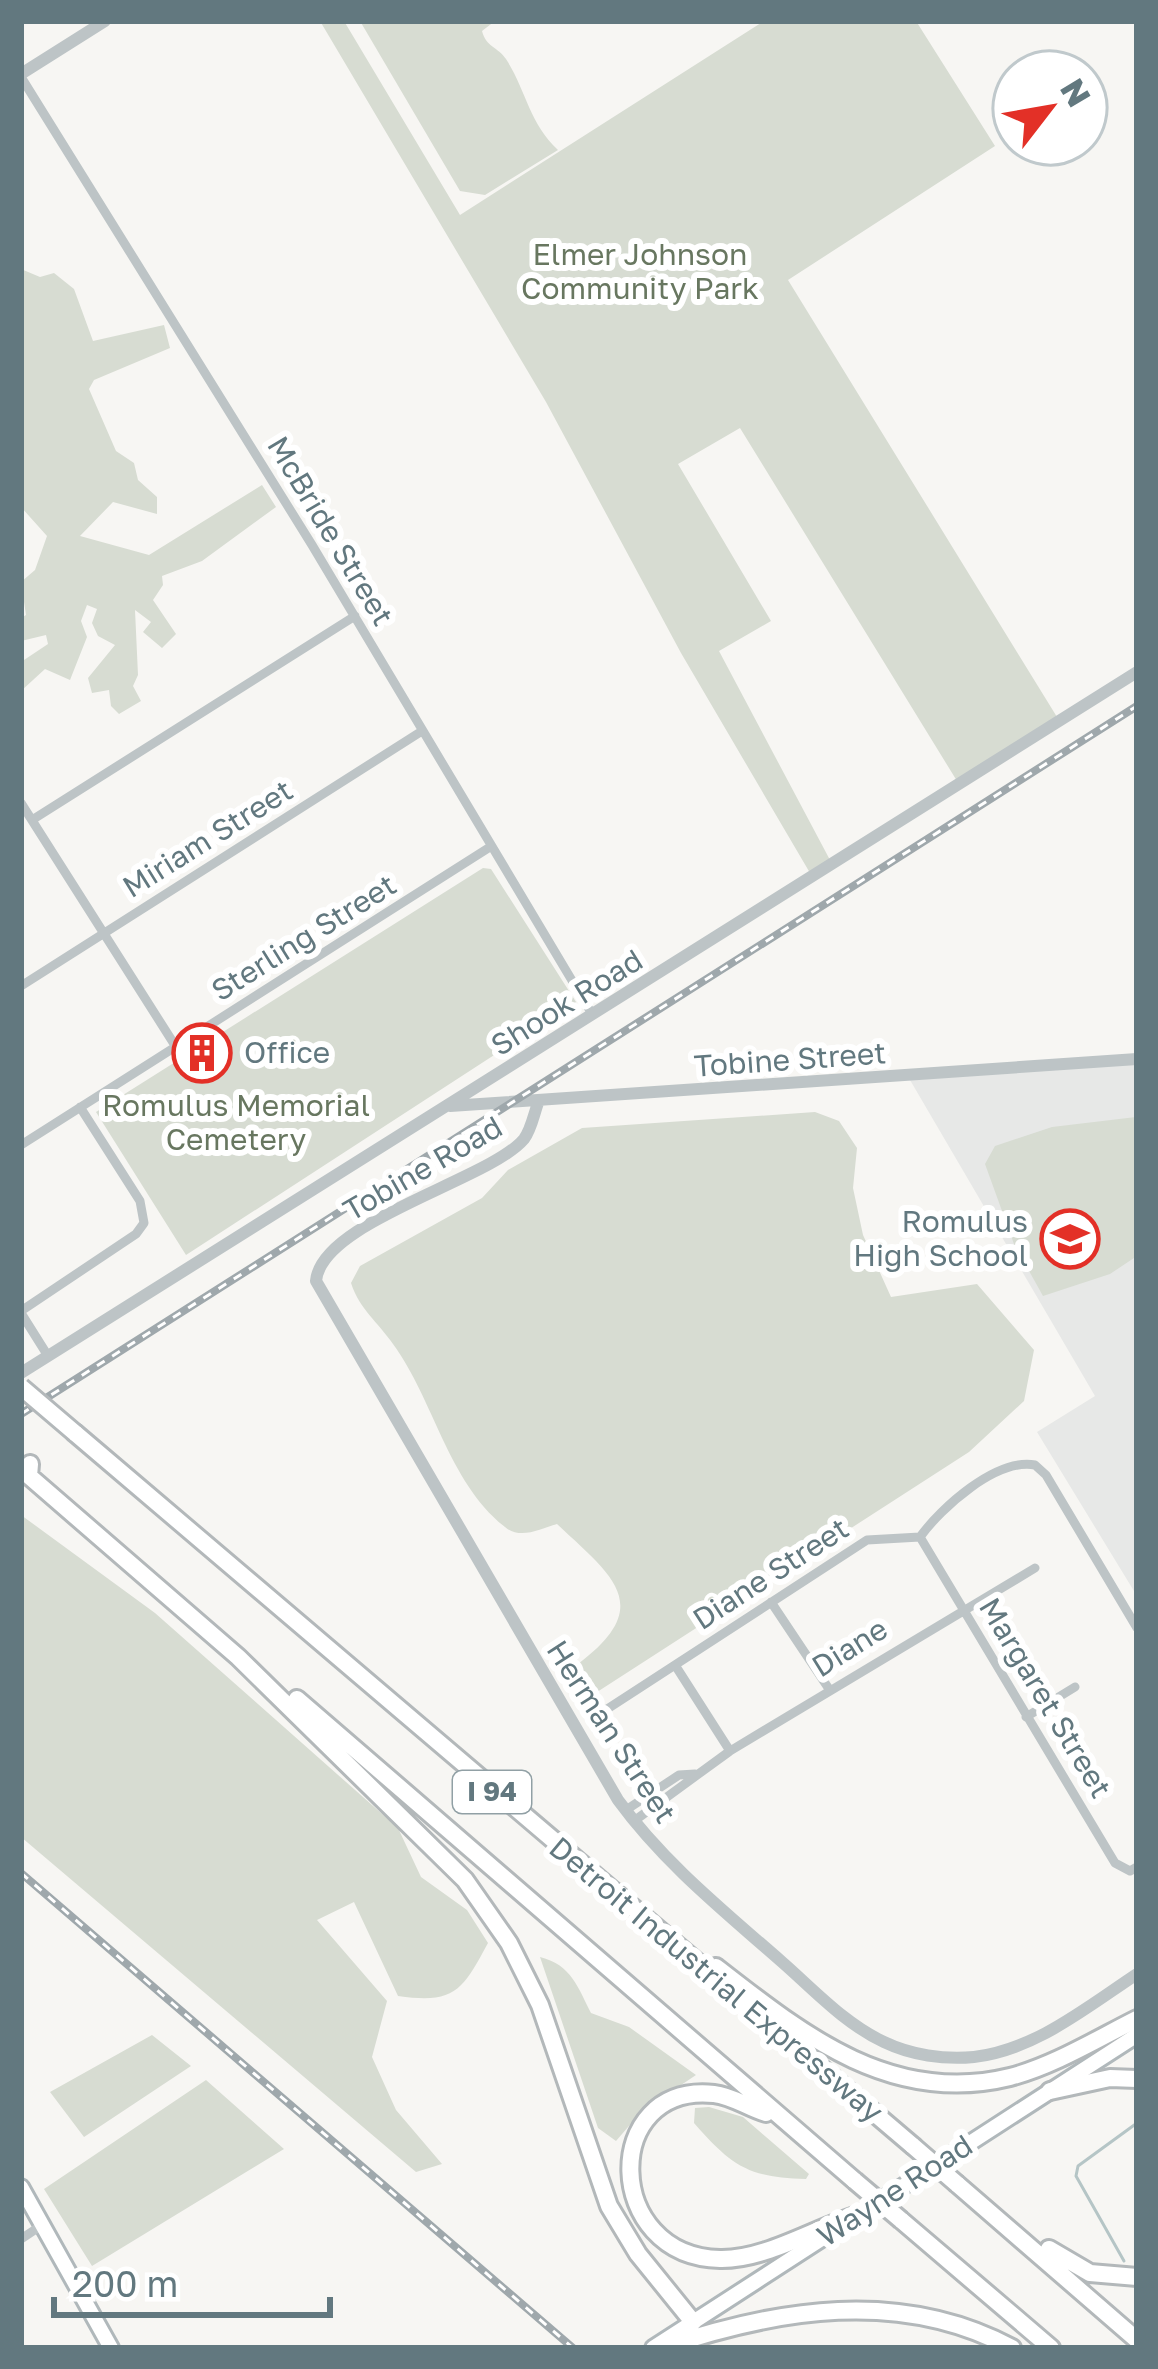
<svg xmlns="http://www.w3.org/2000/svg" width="1158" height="2369" viewBox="0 0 1158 2369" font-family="'Golos Text',sans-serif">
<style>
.built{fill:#e7e8e7}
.green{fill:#d7dcd2}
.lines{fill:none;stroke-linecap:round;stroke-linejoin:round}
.stream{stroke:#b5c5c6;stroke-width:3}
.secondary-casing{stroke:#b0b8bb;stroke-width:20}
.motorway-casing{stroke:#b3b8ba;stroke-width:22}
.minor{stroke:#bdc4c6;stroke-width:9}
.tertiary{stroke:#bdc4c6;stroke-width:12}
.secondary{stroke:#fff;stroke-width:14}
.motorway{stroke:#fff;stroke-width:16}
.rail-casing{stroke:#9fa8ac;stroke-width:8}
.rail{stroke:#fff;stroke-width:3;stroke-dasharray:9;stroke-linecap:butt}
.motorway-bridge-casing{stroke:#b3b8ba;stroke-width:22;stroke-linecap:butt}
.motorway-bridge{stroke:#fff;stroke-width:16}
.labels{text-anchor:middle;stroke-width:12;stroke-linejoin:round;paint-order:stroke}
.shield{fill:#fff;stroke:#91a0a5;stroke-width:3}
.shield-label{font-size:27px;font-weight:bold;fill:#62787f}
.park-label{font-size:30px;fill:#687760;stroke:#fff}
.street-label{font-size:30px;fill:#62787f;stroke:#fff}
.poi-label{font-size:30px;fill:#62787f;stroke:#fff;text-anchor:start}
</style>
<rect width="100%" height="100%" fill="#f7f6f3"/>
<path class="built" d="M1137 1064V1596L1037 1432 1095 1396 910 1080Z"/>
<path class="green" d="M320 21H344L460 215 764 21H916L995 146 788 280 1057 717 957 781 740 428 678 464 771 621 719 651 830 860 810 873 681 653 546 402Z
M360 21H495L482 31C486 47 498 47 506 59 526 90 529 123 558 150L485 195 460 191Z
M21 269 40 277 54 273 74 289 93 341 164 325 170 348 94 380 89 389 116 451 134 463 138 480 157 497V514L113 502 80 536 149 555 262 485 276 507 202 561 162 576 163 585 153 600 176 634 162 648 143 632 151 622 135 610 138 675 133 686 141 701 119 714 111 706 109 690 92 693 88 678 115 645 98 636 92 623 97 609 87 605 81 621 87 637 70 680 45 669 21 691V662L48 644 46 635 21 641V618L26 615 21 582 35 570 47 536 21 507Z
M483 868 491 869 576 1002 186 1255 96 1112Z
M815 1112 839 1121 857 1148 853 1188 863 1235 891 1297 977 1284 1034 1350 1024 1401 969 1452 594 1694 578 1673V1664C657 1605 611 1575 557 1524 540 1529 520 1540 505 1527 448 1482 434 1400 393 1344 377 1321 360 1310 351 1283L360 1266 482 1198 508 1170 582 1128Z
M1136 1117 1137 1256 1110 1274 1043 1296 1014 1244 985 1164 995 1146 1052 1127Z
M21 1515 155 1613 398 1828 421 1877 467 1910 488 1943C462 1991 455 2004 398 1996L354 1902 317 1920 387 2001 372 2057 396 2110 442 2164 416 2172 21 1837Z
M540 1957C572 1965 578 1988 591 2013L629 2027 696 2075 641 2112 616 2141 598 2128Z
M152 2035 191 2066 84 2137 50 2092Z
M206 2080 284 2149 92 2266 44 2189Z
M709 2107 743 2117 809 2174 806 2179C748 2178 731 2165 694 2123L695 2108Z"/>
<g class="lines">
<path class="stream" d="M1124 2261 1076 2176 1078 2166 1137 2123"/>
<g class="secondary-casing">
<path id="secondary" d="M21 2187 111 2348
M653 2348 1137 2035"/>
</g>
<g class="motorway-casing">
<path id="motorway" d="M75 1433 913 2146
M30 1464 29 1476 238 1657 465 1880 509 1943 540 2005 609 2206 638 2254 693 2322
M297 1699 855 2181
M716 1967C803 2035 892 2106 1010 2077 1053 2066 1097 2039 1137 2019
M1050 2091 1110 2078 1137 2079
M766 2113C748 2108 733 2096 714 2094 600 2082 603 2257 720 2259 766 2260 816 2227 861 2214
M957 2184 1137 2340
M901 2220 1051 2348
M1049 2249 1090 2273 1137 2277
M662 2348C777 2309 900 2288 1012 2348"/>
</g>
<path class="minor" d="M21 77 312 545 592 1014
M21 803 176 1047
M32 820 355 616
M21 986 422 731
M21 1145 490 847
M21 1311 136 1234 144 1223 140 1201 80 1107
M21 1313 48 1356
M920 1537 1115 1863 1130 1871 1137 1867
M771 1602 829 1689
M675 1665 730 1751
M598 1715 867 1540 920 1537C941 1508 996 1458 1035 1465L1046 1475 1137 1628
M1026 1717 1075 1687
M626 1810 679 1775 695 1774
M634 1821 730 1751 1035 1568
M21 2239 42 2225"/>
<path class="tertiary" d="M21 74 105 21
M538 1103C534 1114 531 1130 524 1139 490 1180 321 1221 316 1281L618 1800C664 1863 724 1911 782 1962 814 1990 845 2024 884 2042 911 2055 944 2060 974 2057 1035 2050 1087 2007 1137 1974
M450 1106 1137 1059
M21 1373 1137 672"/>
<use href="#secondary" class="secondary"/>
<use href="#motorway" class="motorway"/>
<g class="rail-casing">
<path id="rail" d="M21 1414 1137 706
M21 1873 573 2348"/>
</g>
<use href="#rail" class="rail"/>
<g class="motorway-bridge-casing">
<path id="motorway-bridge" d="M21 1387 75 1433
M913 2146 957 2184
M855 2181 901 2220"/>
</g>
<use href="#motorway-bridge" class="motorway-bridge"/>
</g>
<defs>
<g id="building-ring" transform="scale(3)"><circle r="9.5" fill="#fff" stroke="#e33027" stroke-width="1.5"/><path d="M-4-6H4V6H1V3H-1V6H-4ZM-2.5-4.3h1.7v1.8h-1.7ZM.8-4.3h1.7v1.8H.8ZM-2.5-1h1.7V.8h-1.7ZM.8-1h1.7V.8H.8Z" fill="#e33027"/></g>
<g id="school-ring" transform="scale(3)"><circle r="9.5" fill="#fff" stroke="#e33027" stroke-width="1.5"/><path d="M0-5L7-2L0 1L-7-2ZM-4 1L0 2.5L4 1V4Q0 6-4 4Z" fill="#e33027"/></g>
</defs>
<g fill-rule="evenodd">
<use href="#building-ring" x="202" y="1053"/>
<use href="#school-ring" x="1070" y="1239"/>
</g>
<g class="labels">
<rect class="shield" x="453" y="1771" width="78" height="42" rx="9"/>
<g class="shield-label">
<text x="492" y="1801">I 94</text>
</g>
<g class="park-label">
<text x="640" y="265">Elmer Johnson<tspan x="640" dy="34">Community Park</tspan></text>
<text x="236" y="1116">Romulus Memorial<tspan x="236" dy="34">Cemetery</tspan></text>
</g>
<g class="street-label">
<text transform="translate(330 531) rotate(59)" y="10">McBride Street</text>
<text transform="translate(208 839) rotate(-32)" y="10">Miriam Street</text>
<text transform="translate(304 938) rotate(-32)" y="10">Sterling Street</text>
<text transform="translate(567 1003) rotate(-32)" y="10">Shook Road</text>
<text transform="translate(790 1060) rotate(-4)" y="10">Tobine Street</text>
<text transform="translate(423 1169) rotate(-30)" y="10">Tobine Road</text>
<text transform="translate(771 1574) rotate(-33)" y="10">Diane Street</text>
<text transform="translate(850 1648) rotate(-32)" y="10">Diane</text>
<text transform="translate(1045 1698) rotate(59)" y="10">Margaret Street</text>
<text transform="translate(611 1732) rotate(57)" y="10">Herman Street</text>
<text transform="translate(716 1980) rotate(40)" y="10">Detroit Industrial Expressway</text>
<text transform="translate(895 2191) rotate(-33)" y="10">Wayne Road</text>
</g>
<g class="poi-label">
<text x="244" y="1063">Office</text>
<text x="1028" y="1232" text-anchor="end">Romulus<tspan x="1028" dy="34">High School</tspan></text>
</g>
</g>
<rect width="1158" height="2369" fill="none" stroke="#62787f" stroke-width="48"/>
<g transform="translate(1050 108) rotate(59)"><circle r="57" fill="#ffffff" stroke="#c0c9cc" stroke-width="3"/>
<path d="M0-9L21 45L0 30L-21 45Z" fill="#e33027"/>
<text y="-18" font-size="33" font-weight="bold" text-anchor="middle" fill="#62787f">N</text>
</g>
<path d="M54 2297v18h276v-18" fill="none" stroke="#62787f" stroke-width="6"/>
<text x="72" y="2297" font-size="36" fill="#62787f" stroke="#ffffff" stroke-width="9" paint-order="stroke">200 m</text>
</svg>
